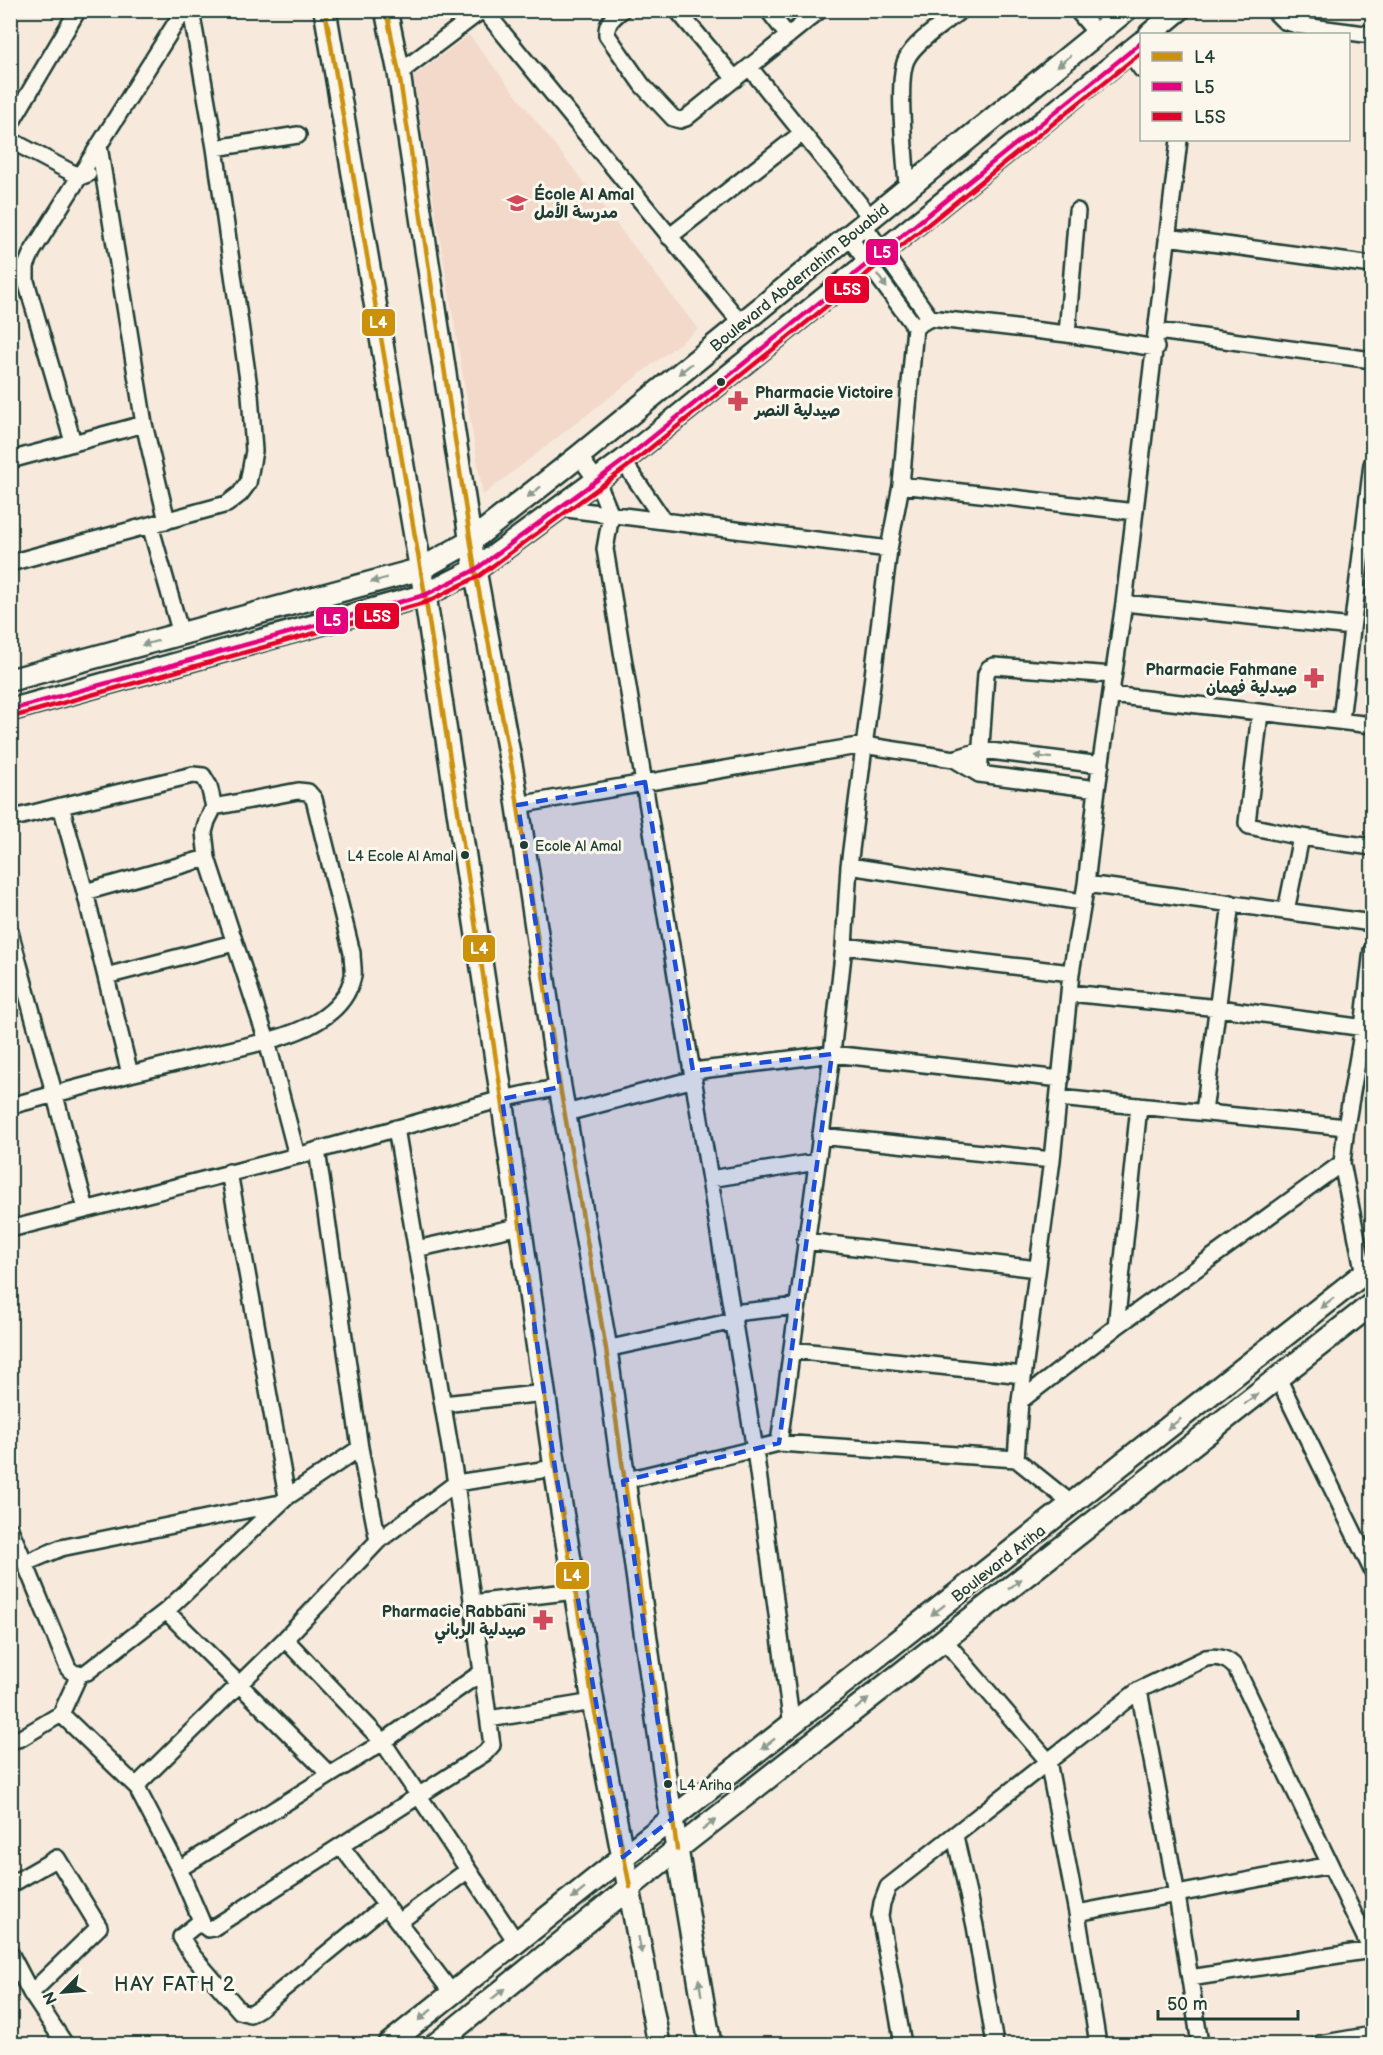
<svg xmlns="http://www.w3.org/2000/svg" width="1383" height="2055" viewBox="0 0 1383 2055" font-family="'Balsamiq Sans','Playpen Sans Arabic',sans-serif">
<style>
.built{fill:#f2d9c9}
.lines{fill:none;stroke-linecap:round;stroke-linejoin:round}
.street-casing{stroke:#1f3d34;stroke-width:20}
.secondary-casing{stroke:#1f3d34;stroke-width:26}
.street{stroke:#fbf7ec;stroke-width:15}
.secondary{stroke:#fbf7ec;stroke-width:21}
.bus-1-casing{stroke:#fbf7ec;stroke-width:9}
.bus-2-casing{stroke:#fbf7ec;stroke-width:9}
.bus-3-casing{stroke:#fbf7ec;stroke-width:9}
.bus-1{stroke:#cc910a;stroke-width:4.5}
.bus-2{stroke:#e5007d;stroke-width:4.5}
.bus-3{stroke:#e4002b;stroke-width:4.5}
.oneway{fill:#8d9a90}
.marked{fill:#1d4ed8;fill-opacity:0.2;stroke:#1d4ed8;stroke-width:4.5;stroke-dasharray:12 8;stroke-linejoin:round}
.bus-dot{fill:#1f3d34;stroke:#fbf7ec;stroke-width:2}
.labels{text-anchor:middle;stroke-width:6;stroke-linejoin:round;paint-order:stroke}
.bus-label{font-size:14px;fill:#1f3d34;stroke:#fbf7ec;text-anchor:start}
.poi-label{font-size:16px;font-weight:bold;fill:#1f3d34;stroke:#fbf7ec;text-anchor:start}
.street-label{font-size:16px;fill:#1f3d34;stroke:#fbf7ec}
.quarter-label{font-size:20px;letter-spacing:1.5px;fill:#1f3d34;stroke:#fbf7ec}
.line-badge{stroke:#fbf7ec;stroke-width:2}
.badge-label{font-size:16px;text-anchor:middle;font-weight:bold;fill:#fff}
</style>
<rect width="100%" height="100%" fill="#f7e9dc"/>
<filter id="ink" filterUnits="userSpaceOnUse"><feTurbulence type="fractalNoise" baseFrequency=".0167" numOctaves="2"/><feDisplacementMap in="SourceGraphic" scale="12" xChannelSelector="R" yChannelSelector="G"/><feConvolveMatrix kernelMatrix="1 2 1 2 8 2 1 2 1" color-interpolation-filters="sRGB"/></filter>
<g filter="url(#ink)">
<path class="built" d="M469 35 698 329 483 495 413 77Z"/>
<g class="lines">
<g class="street-casing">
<path id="street" d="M484 10 741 323
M622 10C613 18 606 22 607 35L642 85 673 118 680 120 686 118 820 10
M677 10 735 79
M768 10 788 36
M1077 10 1097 34
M1273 10 1284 21 1296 25 1372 35
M1129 52 1142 70
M750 68 871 218
M399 73 482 10
M10 125 78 10
M10 140 80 177 88 174
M99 146 144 424 167 521
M215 148 298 135
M907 189C906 160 896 83 906 60 914 42 945 23 961 10
M863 224 930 318
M669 237 802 133
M1167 237 1372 265
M915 327 930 318 1067 334 1156 348
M1158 331 1372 360
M1067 334 1077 211
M73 442 26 281V266L32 252 184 10
M579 456 597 481 611 515 605 549 755 1450 792 1726
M10 460 144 424
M623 461 664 521
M901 485 1135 512
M559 508 889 549
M150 525 181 634
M10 563 227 504 240 494 248 483 254 451 250 394 215 148 191 10
M1124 603 1352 627
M1111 695 1372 725
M1260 713 1247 823 1249 826 1301 837 1286 911
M1341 720 1372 464
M954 759 982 750 1101 765
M979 774 986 674 989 668 994 666 1113 675
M518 805 863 745 954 759 979 774 1097 789
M10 819 61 806
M1301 837 1372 847
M849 866 1082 902
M1086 884 1372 923
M85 892 61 806 193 775 203 776 209 786 214 807 207 821 204 832 207 858
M10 932 86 1209
M844 946 1071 973
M106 976 234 943
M1069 993 1219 1008 1372 1029
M693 1071 832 1054 1061 1079
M130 1074 85 892 207 858 267 1041C301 1032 344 1016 353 976 354 969 352 961 352 953L314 799 308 792 298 791 214 807
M1059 1098 1346 1127
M10 1106 130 1074 267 1041 297 1156
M1204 1112 1231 903
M566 1113 694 1079
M820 1136 1052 1160
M317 1150 360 1448 378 1541
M229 1172 287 1497
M710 1179 816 1162
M10 1229 297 1156 502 1099 560 1087
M805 1241 1037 1269
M416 1249 521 1226
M1364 1274 1342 1163 1346 1127 1363 1028 1372 950
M733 1313 797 1306
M1116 1327 1139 1106
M606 1349 734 1321
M792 1350 1023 1375
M1278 1378 1372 1570
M1020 1401 1116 1327 1342 1163
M443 1404 545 1393
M779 1443 832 1054 844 946 849 866 889 549 901 485 915 327 848 236
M623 1481 779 1443 1016 1459
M280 1503 61 1548 25 1563 68 1668C74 1675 78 1675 87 1672L166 1611 287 1497 360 1448
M1072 1504 1016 1459 1020 1401 1052 1160 1071 973 1086 884 1097 789 1124 603 1179 140
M10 1529 25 1563
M472 1603 575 1591
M166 1611 329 1774
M285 1639 383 1742 517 1943
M944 1640 1048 1761 1077 1913 1098 2044
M482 1672 383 1742 179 1869 140 1794 138 1788 140 1782 285 1639 378 1541 456 1483 555 1468
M1139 1690 1177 1895 1200 2044
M61 1714 138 1788
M489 1719 593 1702
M10 1741 21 1738 61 1714 79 1675
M955 1836 975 1926 995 2044
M341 1846 452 1993
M179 1869 203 1925 208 1929 213 1928 485 1753 492 1745 456 1483 396 1128
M10 1885 57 1858 99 1927 31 1993
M1077 1913 1330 1865
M399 1922 468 1870
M203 1925 197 1924 181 1937 192 1955 240 2011 250 2014 260 2008 386 1905
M10 1953 31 1993 65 2044
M1190 1978 1371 1950
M903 2044 880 1916 882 1903 888 1887 1139 1690 1206 1658C1219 1656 1227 1658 1236 1668L1372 1952
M1319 2044 1372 2035"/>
</g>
<g class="secondary-casing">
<path id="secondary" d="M325 10 425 595 502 1099 555 1468 593 1702 659 2044
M386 10 399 73 475 570 514 780 560 1087 606 1349 666 1784 710 2044
M1150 34 1179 10
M10 680 421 569 471 541 579 456 1126 10
M10 710 425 595 475 570 623 461 1142 42
M389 2044 623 1857 1372 1267
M436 2044 677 1849 1372 1304"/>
</g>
<use href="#street" class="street"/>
<use href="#secondary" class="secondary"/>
<g class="bus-1-casing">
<path id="bus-1" d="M325 10 425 595 502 1099 555 1468 593 1702 630 1887
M386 10 399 73 475 570 514 780 560 1087 606 1349 677 1849"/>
</g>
<g class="bus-2-casing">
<path id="bus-2" d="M10 710 425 595 475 570 623 461 1142 42"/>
</g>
<g class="bus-3-casing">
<path id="bus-3" d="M12 717 427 602 479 576 627 467 1142 52"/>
</g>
<use href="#bus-1" class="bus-1"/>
<use href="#bus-2" class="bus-2"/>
<use href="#bus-3" class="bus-3"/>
</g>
<defs><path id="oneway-solid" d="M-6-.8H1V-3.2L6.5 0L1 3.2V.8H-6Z" transform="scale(1.5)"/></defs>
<g class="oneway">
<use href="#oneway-solid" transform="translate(1064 61) rotate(141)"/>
<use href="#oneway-solid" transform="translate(882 281) rotate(55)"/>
<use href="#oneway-solid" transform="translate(685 369) rotate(141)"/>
<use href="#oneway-solid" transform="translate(534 492) rotate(142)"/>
<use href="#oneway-solid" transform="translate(379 580) rotate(165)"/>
<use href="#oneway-solid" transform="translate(150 643) rotate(165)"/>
<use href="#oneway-solid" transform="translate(1043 757) rotate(-173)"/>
<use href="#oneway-solid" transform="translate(1327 1303) rotate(142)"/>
<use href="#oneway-solid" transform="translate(1251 1399) rotate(-38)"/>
<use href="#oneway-solid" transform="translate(1174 1424) rotate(142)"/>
<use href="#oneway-solid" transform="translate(1015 1584) rotate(-38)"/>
<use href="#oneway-solid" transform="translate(938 1610) rotate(142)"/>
<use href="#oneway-solid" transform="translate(862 1704) rotate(-38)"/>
<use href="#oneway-solid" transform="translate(768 1744) rotate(142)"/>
<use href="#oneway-solid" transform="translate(709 1825) rotate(-38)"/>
<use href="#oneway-solid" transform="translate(578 1894) rotate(141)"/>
<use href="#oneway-solid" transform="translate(640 1945) rotate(80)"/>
<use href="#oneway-solid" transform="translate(700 1987) rotate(-99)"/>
<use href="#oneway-solid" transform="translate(498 1994) rotate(-39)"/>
<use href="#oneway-solid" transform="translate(425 2015) rotate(141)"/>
</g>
</g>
<path class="marked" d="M645 782 693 1071 832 1054 779 1443 623 1481 672 1819 623 1857 555 1468 502 1099 560 1087 518 805Z"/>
<defs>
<g id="school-bare" transform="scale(1.62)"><path d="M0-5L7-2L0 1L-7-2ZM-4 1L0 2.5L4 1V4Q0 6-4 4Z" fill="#d1495b" stroke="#fbf7ec" stroke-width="2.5" paint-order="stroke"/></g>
<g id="pharmacy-bare" transform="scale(1.62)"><path d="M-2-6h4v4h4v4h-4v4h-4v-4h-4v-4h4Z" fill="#d1495b" stroke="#fbf7ec" stroke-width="2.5" paint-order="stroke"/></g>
</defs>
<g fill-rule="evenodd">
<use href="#school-bare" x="517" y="203"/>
<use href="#pharmacy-bare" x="738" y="401"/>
<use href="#pharmacy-bare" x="1314" y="678"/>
<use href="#pharmacy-bare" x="543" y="1620"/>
</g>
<g class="bus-dot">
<circle cx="721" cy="382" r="5"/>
<circle cx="524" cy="845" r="5"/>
<circle cx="465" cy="855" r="5"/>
<circle cx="668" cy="1784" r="5"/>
</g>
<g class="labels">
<g class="bus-label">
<text x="535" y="851">Ecole Al Amal</text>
<text x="454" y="861" text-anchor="end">L4 Ecole Al Amal</text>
<text x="679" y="1790">L4 Ariha</text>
</g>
<g class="poi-label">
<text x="534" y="200">École Al Amal<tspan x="534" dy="18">مدرسة الأمل</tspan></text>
<text x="755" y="398">Pharmacie Victoire<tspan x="755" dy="18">صيدلية النصر</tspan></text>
<text x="1297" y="675" text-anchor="end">Pharmacie Fahmane<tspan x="1297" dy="18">صيدلية فهمان</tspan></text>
<text x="526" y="1617" text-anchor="end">Pharmacie Rabbani<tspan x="526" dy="18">صيدلية الرباني</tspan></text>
</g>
<g class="street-label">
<text transform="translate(799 277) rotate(-39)" y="6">Boulevard Abderrahim Bouabid</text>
<text transform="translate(998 1563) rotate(-38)" y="6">Boulevard Ariha</text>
</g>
<g class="quarter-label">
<text x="175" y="1991">HAY FATH 2</text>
</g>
</g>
<g class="line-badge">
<rect x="865" y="238" width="34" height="28" rx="6" fill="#e5007d"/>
<rect x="824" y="275" width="46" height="29" rx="6" fill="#e4002b"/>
<rect x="361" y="308" width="35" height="29" rx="6" fill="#cc910a"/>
<rect x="354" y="602" width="46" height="28" rx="6" fill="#e4002b"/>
<rect x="315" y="606" width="34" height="29" rx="6" fill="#e5007d"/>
<rect x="462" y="934" width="34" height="29" rx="6" fill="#cc910a"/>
<rect x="555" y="1561" width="35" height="29" rx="6" fill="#cc910a"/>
</g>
<g class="badge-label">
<text x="882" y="258">L5</text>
<text x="847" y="295">L5S</text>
<text x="378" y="328">L4</text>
<text x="377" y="622">L5S</text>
<text x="332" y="626">L5</text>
<text x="479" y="954">L4</text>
<text x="572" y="1581">L4</text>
</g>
<rect width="1383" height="2055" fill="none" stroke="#fbf7ec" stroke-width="36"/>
<rect x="18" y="18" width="1347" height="2019" fill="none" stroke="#1f3d34" stroke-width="2" filter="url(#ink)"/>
<rect x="1140" y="33" width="210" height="108" fill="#fbf7ec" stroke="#a3ada2" stroke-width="1.5"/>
<rect x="1152" y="52" width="30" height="9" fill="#cc910a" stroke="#a3ada2" stroke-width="1.5"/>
<text x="1194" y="63" font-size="18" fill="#1f3d34">L4</text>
<rect x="1152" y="82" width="30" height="9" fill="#e5007d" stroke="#a3ada2" stroke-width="1.5"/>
<text x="1194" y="93" font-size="18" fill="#1f3d34">L5</text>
<rect x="1152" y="112" width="30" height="9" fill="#e4002b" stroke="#a3ada2" stroke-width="1.5"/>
<text x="1194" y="123" font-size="18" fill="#1f3d34">L5S</text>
<g transform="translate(63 1992) rotate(245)" stroke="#fbf7ec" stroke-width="4.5" paint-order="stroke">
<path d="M0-4.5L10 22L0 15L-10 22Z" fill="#1f3d34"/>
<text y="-9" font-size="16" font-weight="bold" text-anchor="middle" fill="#1f3d34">N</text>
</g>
<path d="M1158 2010v9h140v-9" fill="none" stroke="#1f3d34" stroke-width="3"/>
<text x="1167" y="2010" font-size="18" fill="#1f3d34" stroke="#fbf7ec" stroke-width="4.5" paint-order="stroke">50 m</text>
</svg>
